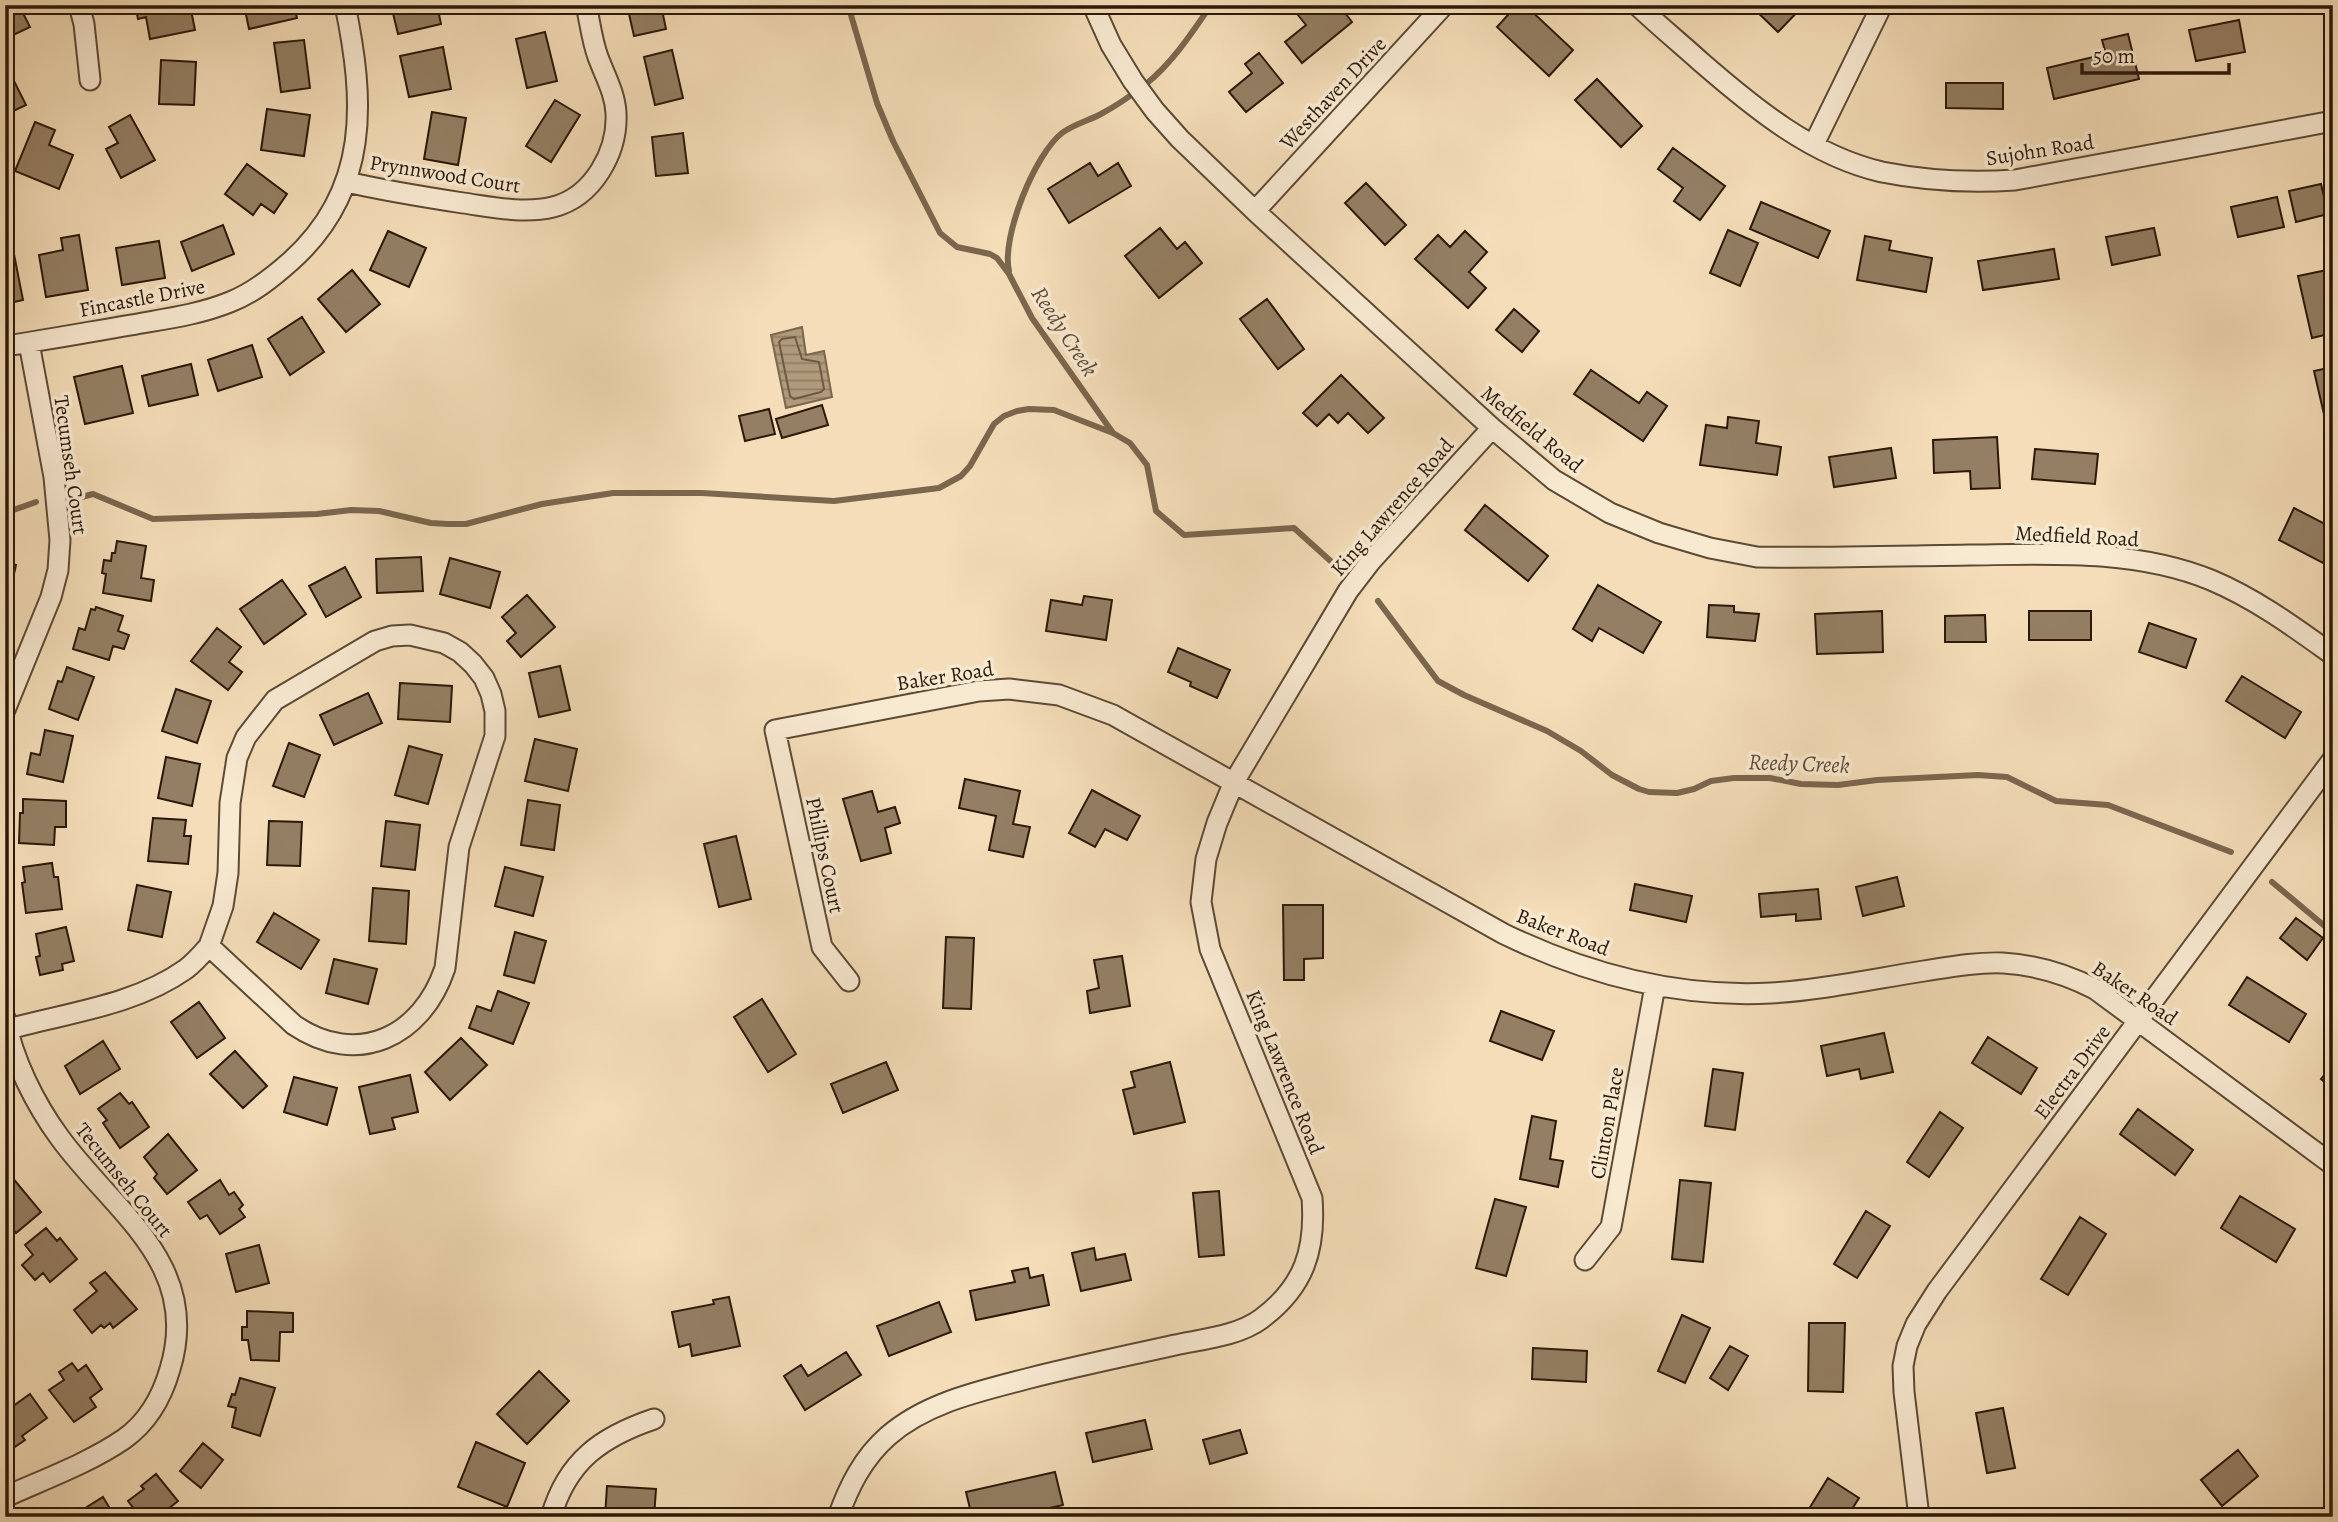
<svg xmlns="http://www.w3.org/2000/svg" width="2338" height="1522" viewBox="0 0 2338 1522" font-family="Alegreya,serif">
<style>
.water{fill:url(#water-rules);stroke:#7b664e;stroke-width:2}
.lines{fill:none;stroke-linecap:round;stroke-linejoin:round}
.shore{stroke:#6e5a42;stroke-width:2}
.stream{stroke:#7b664e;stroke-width:6}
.building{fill:#947f64;stroke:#2b1909;stroke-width:2}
.minor-casing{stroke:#5d4a35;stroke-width:23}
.minor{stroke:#f8e9d1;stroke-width:19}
.labels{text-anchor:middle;stroke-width:7;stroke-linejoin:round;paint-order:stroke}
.street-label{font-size:21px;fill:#2b1909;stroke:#f8e9d1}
.water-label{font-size:23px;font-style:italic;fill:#604d37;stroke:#f8e9d1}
</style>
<defs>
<pattern id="water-rules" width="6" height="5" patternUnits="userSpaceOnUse" patternTransform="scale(1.75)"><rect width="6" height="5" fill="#b09a7c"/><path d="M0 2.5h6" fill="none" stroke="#8f7d64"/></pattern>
</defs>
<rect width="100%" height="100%" fill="#f4ddb8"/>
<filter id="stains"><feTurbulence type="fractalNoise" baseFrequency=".00286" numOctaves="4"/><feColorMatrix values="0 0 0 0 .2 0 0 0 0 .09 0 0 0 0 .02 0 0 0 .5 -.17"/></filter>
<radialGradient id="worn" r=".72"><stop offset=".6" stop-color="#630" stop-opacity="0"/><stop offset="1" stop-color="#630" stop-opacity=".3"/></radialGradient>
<path class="water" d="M802 327 806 355 824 351 832 397 786 408 771 335Z"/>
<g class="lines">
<path class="shore" d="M795 337 802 359 819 362 824 389 821 392 794 399 790 396 779 342 782 339Z"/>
<path class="stream" d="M848 5 877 103 893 141 940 233 957 247 990 254 997 258 1009 274 1032 318 1113 433 1130 443 1147 465 1156 511 1184 535 1294 528 1335 565
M1009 271C1001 237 1035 154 1062 133 1074 124 1088 121 1101 114 1116 106 1132 95 1146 84 1172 63 1192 33 1211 5
M74 499 93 494 153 519 317 514 351 510 379 511 431 523 448 524H466L542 504 613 493H702L834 501 939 488 961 476 970 466 994 424 1004 416 1017 411 1029 409 1054 410 1113 433
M5 513 36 502
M1378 601 1438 681 1464 695 1547 731 1581 751 1612 775 1639 789 1649 792 1677 793 1694 789 1711 781 1734 778H1770L1801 784 1838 785 1877 780 1978 775 2007 777 2056 801 2108 805 2231 852
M2272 882 2333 933"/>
</g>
<path class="building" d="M5 5H19L30 27 5 39Z
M135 5H190L195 30 150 39 146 17 138 19Z
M244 5H294L297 18 249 29Z
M391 5H437L441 24 398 34Z
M627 5H661L666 29 634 36Z
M1290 5H1339L1352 22 1302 63 1285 42 1306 25Z
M1517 5H1525L1573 50 1549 76 1497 27Z
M1750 5H1804L1778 32Z
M2239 20 2245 52 2196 61 2189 30Z
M545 32 557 81 527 88 516 39Z
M2128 34 2139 79 2054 99 2047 68 2106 54 2102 40Z
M304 40 310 88 281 92 274 43Z
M443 47 451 89 409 97 400 56Z
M672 50 683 98 655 105 644 57Z
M1259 53 1283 83 1246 112 1229 92 1252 73 1245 64Z
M161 60 196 62 194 105 159 104Z
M5 63 26 105 5 115Z
M1597 79 1642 126 1621 147 1575 100Z
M1946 83H2003V109L1946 108Z
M555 100 580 115 551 162 526 146Z
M267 109 310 115 304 156 261 150Z
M432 112 466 118 458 165 424 159Z
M130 115 155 160 121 178 106 149 118 143 109 127Z
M35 122 55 130 49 145 73 155 59 189 15 171Z
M683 133 688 173 656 176 652 137Z
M1673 148 1725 186 1700 220 1674 201 1683 188 1658 169Z
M1090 163 1098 176 1118 163 1131 186 1069 223 1048 189Z
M247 164 287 194 274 213 261 204 253 215 225 194Z
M1366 183 1406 225 1385 245 1345 203Z
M2321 184 2328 214 2296 222 2289 191Z
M2277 197 2284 227 2238 237 2231 207Z
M1761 202 1830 231 1818 258 1750 229Z
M223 225 234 254 192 271 181 242Z
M1160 228 1177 249 1185 242 1202 263 1159 298 1125 256Z
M2154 228 2160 255 2112 265 2106 237Z
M1728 230 1758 243 1740 286 1710 273Z
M388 231 426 248 409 287 370 270Z
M1465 231 1487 252 1469 272 1486 288 1468 308 1415 259 1438 235 1450 247Z
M79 235 88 290 46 297 39 255 63 250 61 238Z
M1865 236 1891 241 1889 250 1932 258 1926 292 1857 280Z
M159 241 165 278 122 285 116 248Z
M12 244 23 300 5 304V245Z
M2054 249 2059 279 1983 290 1978 261Z
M352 270 380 304 346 332 318 299Z
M2327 270 2333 294V333L2312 338 2298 276Z
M1267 299 1304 349 1278 369 1240 319Z
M1514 309 1539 331 1522 352 1496 330Z
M302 317 324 352 290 375 268 339Z
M252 345 262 377 218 391 208 360Z
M191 364 198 395 149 406 142 376Z
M122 366 133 413 85 424 74 377Z
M2333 367V436H2329L2314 371Z
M1591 370 1639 403 1647 392 1667 406 1643 441 1574 394Z
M1341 375 1384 418 1368 433 1348 413 1338 423 1329 414 1317 426 1303 413Z
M822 405 828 425 782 438 776 419Z
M769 409 775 434 745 441 739 416Z
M1728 417 1759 421 1756 443 1781 447 1777 475 1700 465 1706 425 1727 428Z
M1997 437 2000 488 1971 489 1970 471 1934 473 1933 440Z
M1891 448 1896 478 1834 487 1829 457Z
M2035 449 2098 454 2095 484 2032 479Z
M1485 505 1548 556 1528 581 1465 530Z
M2294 508 2333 528V544L2323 563 2279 540Z
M117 541 146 546 141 578 154 580 151 601 103 593 106 574 102 573 104 560 111 561 112 553H115Z
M5 547 13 549 9 563 16 565 10 592 5 591Z
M421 557 423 591 377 593 376 559Z
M450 558 500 572 490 608 440 594Z
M345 567 361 597 326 617 309 586Z
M282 580 306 614 264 644 240 609Z
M1598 585 1661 622 1643 653 1599 628 1592 641 1573 629Z
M527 595 555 627 521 657 507 641 516 633 502 617Z
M1084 596 1112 600 1106 640 1046 631 1051 600 1082 605Z
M1709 605 1734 606V612L1759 614 1755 641 1707 637Z
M96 607 123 616 118 631 129 635 124 649 113 646 109 660 73 649 79 628 85 630 91 609 95 610Z
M1882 611 1883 652 1817 654 1815 614Z
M2029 611H2091V640H2029Z
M1985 615 1986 642H1945V616Z
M2149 623 2196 639 2186 668 2139 652Z
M217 628 241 647 229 662 242 672 228 690 191 661Z
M1178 648 1230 670 1217 698 1190 686 1191 682 1168 672Z
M560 666 570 710 539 717 529 673Z
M67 667 94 677 78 720 49 709 58 681 62 682Z
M2242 676 2301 712 2285 738 2226 701Z
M400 683 452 686 450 722 398 719Z
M176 689 211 701 197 743 162 731Z
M368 693 382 723 334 745 320 715Z
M45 730 73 736 63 782 27 774 31 753 40 755Z
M535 739 577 749 568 791 525 781Z
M289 743 320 755 304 797 273 786Z
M409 746 442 755 428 804 395 795Z
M166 757 200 764 192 806 158 798Z
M965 779 1020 791 1013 824 1030 827 1023 857 989 850 996 816 959 808Z
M1092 790 1140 816 1127 840 1105 829 1095 847 1069 833Z
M872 791 878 812 895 807 900 823 885 828 891 853 861 861 843 799Z
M23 799 66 801V827H55L54 845 19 843 20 813H23Z
M528 800 560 805 554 850 521 845Z
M153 818 186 820 184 836H191L188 864 148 861Z
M269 821 302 822 300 866 267 865Z
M386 821 420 825 415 870 381 866Z
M736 836 751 899 719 907 704 844Z
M52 863 54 877H58L62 909 26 913 22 883 25 882 23 867Z
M505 867 543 877 533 916 495 906Z
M1897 877 1904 906 1863 916 1856 887Z
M1635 884 1692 896 1686 922 1630 910Z
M137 885 171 892 162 937 128 930Z
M373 888 409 891 406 944 369 941Z
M1818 889 1821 919 1796 921V914L1761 917 1759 894Z
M1283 905H1323V958L1304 959V980H1284Z
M274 913 319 940 301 969 257 942Z
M2296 918 2323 938 2307 960 2280 938Z
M66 927 74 961 62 964 63 970 40 975 36 957 40 956 36 934Z
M515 932 546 941 534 983 504 975Z
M946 937 974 938 971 1009 943 1008Z
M1122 956 1130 1006 1090 1013 1087 991 1099 988 1094 960Z
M334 959 377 969 368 1004 326 993Z
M2247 977 2306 1014 2289 1042 2229 1005Z
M498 991 529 1003 513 1044 469 1028 477 1006 491 1011Z
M762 999 796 1054 768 1072 734 1017Z
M199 1002 225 1038 197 1058 171 1022Z
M1501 1011 1554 1031 1542 1060 1490 1041Z
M1884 1033 1893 1072 1861 1079 1859 1069 1827 1076 1821 1046Z
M1988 1037 2037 1068 2021 1094 1972 1063Z
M461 1038 487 1065 450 1100 425 1072Z
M103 1041 120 1069 80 1094 65 1066Z
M235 1051 267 1086 243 1108 210 1074Z
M886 1062 898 1090 843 1113 831 1084Z
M1170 1062 1185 1122 1134 1134 1123 1090 1135 1087 1131 1072Z
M2333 1064V1089L2321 1079Z
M1713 1069 1743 1073 1735 1130 1705 1126Z
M410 1075 418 1112 392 1118 395 1129 370 1134 359 1087Z
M294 1077 337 1088 327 1125 284 1112Z
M120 1093 129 1104 132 1102 149 1127 120 1148 103 1123 107 1120 98 1109Z
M2138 1109 2193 1150 2175 1175 2120 1134Z
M1940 1112 1963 1128 1929 1177 1907 1162Z
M1532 1116 1556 1121 1550 1159 1563 1161 1558 1187 1520 1179Z
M168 1134 197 1170 167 1194 154 1178 157 1174 144 1157Z
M11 1176 41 1212 16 1233 5 1220V1181Z
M220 1180 229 1195 234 1192 243 1205 239 1209 245 1217 220 1234 207 1215 200 1219 188 1202Z
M1680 1180 1711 1183 1703 1262 1672 1259Z
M1219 1191 1224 1255 1199 1257 1193 1193Z
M2240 1196 2295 1229 2276 1262 2221 1228Z
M1495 1199 1526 1207 1506 1276 1476 1268Z
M1866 1211 1890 1226 1857 1278 1834 1264Z
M2080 1217 2106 1234 2068 1295 2041 1279Z
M46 1228 57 1241 60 1238 77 1259 50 1282 43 1273 35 1280 22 1265 33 1255 25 1245Z
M259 1245 269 1283 236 1292 226 1254Z
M1094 1248 1096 1260 1125 1254 1131 1280 1081 1291 1072 1253Z
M1028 1268 1030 1278 1043 1275 1049 1305 976 1320 970 1291 1015 1282 1012 1271Z
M105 1272 137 1309 113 1328 110 1323 104 1328 101 1325 92 1333 74 1310 97 1291 90 1283Z
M729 1297 740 1346 692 1356 690 1344 679 1347 672 1312 714 1304 713 1300Z
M939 1302 951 1332 889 1356 877 1326Z
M247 1311 293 1313V1332H280L279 1361 251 1360 248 1340H242V1327H247Z
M1682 1315 1710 1328 1685 1383 1658 1371Z
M1809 1323H1845L1843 1392 1808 1391Z
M1730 1346 1748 1356 1728 1390 1710 1378Z
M1533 1348 1587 1351 1586 1382 1532 1379Z
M846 1352 861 1375 805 1410 784 1376 801 1365 808 1376Z
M72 1363 78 1371 86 1365 102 1389 90 1398 96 1407 74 1422 49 1390 64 1380 59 1372Z
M539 1371 569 1401 527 1444 497 1414Z
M240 1378 275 1388 260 1436 232 1427 236 1408 228 1406 232 1394 235 1395Z
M30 1394 47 1418 22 1436 25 1440 9 1451 5 1446V1412Z
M2003 1408 2015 1468 1987 1473 1976 1413Z
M1145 1420 1152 1449 1093 1462 1086 1433Z
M1240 1430 1247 1453 1210 1464 1203 1440Z
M476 1442 525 1463 507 1507 458 1487Z
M203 1443 223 1460 201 1488 180 1471Z
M2238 1450 2258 1476 2222 1506 2201 1480Z
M1055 1472 1063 1505 1010 1517H972L966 1492Z
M156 1474 178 1501 168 1509 173 1515 140 1517 128 1501 144 1489 141 1486Z
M1828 1478 1859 1498 1847 1517H1804Z
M607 1486 656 1489 654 1517H605Z
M103 1497 115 1517H85L90 1514 87 1507Z"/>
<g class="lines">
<g class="minor-casing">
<path id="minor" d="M79 5 84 24 90 80
M1093 5 1111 45 1133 81 1155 111 1180 139 1255 211 1492 428 1554 480 1610 513 1659 533 1710 548 1757 557C1828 558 1899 556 1970 555 2050 554 2135 549 2211 580 2256 599 2294 627 2333 655
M1637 5C1658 25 1680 43 1701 62 1754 108 1812 156 1882 172 1927 181 1970 183 2015 180L2333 121
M1814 144 1882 5
M347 182C386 191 424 197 463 203 492 207 524 214 553 207 593 197 618 152 616 113 615 93 605 76 598 57 592 41 590 22 586 5
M1255 211 1444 5
M5 346C47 340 89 332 131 325 164 319 198 315 230 302 253 293 272 278 291 261 370 190 365 101 345 5
M410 635 444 643 460 652 473 664 484 678 491 694 495 711V736L459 847 445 968C422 1037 357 1068 294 1025L209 946 223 906 228 873 230 803 237 758 246 737 275 700 375 641 392 636Z
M5 710 51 597 58 570 60 540 54 477 29 343
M849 981 822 947 775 730 979 691 1009 689 1059 695 1113 715 1504 934C1589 975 1677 998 1771 993 1822 990 1873 979 1924 971 1950 967 1977 962 2003 963 2036 965 2066 974 2095 989L2333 1165
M5 1018C13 1060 35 1104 60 1138 114 1212 202 1264 170 1369 162 1397 148 1422 124 1439 89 1463 45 1479 5 1497
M5 1030C65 1013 134 1006 186 969 194 963 202 954 209 946
M1585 1260 1611 1227 1655 986
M551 1517C567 1461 601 1437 654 1419
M838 1517C849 1486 863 1458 888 1436 927 1402 981 1391 1030 1378 1078 1366 1126 1356 1175 1345 1203 1339 1238 1336 1261 1319 1304 1287 1316 1250 1312 1198L1210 949 1201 902 1206 859 1217 823 1234 782 1348 591 1371 561 1492 428
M1919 1517 1904 1392 1903 1366 1907 1346 1916 1324 1937 1291 2333 759"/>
</g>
<use href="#minor" class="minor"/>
</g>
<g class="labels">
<g class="street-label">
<text transform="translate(1333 93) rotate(-47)" y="7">Westhaven Drive</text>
<text transform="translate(2040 150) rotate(-9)" y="7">Sujohn Road</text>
<text transform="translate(445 174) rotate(9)" y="7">Prynnwood Court</text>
<text transform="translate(142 298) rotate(-11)" y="7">Fincastle Drive</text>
<text transform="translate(1532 429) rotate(39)" y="7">Medfield Road</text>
<text transform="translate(71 465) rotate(82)" y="7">Tecumseh Court</text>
<text transform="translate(1392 507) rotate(-49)" y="7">King Lawrence Road</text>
<text transform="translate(2077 536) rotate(3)" y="7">Medfield Road</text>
<text transform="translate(945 676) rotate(-9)" y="7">Baker Road</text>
<text transform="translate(825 855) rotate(78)" y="7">Phillips Court</text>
<text transform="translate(1563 932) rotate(21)" y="7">Baker Road</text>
<text transform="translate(2135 993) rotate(34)" y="7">Baker Road</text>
<text transform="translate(1285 1072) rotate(68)" y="7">King Lawrence Road</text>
<text transform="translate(2072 1072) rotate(-53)" y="7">Electra Drive</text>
<text transform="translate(1607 1123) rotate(-80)" y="7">Clinton Place</text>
<text transform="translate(124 1180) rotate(51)" y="7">Tecumseh Court</text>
</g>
<g class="water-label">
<text transform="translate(1065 331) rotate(57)" y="8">Reedy Creek</text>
<text transform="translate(1799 763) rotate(2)" y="8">Reedy Creek</text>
</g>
</g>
<rect width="2338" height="1522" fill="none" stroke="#f4ddb8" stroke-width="28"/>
<rect x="7" y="7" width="2324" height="1508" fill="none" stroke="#2b1909" stroke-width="3.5"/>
<rect x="14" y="14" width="2310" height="1494" fill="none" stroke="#2b1909" stroke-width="2"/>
<path d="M2082 63v10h147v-10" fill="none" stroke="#2b1909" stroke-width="3.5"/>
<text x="2093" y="63" font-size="21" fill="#2b1909" stroke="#f8e9d1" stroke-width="5" paint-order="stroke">50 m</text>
<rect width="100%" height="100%" filter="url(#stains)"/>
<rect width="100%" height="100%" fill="url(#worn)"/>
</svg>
